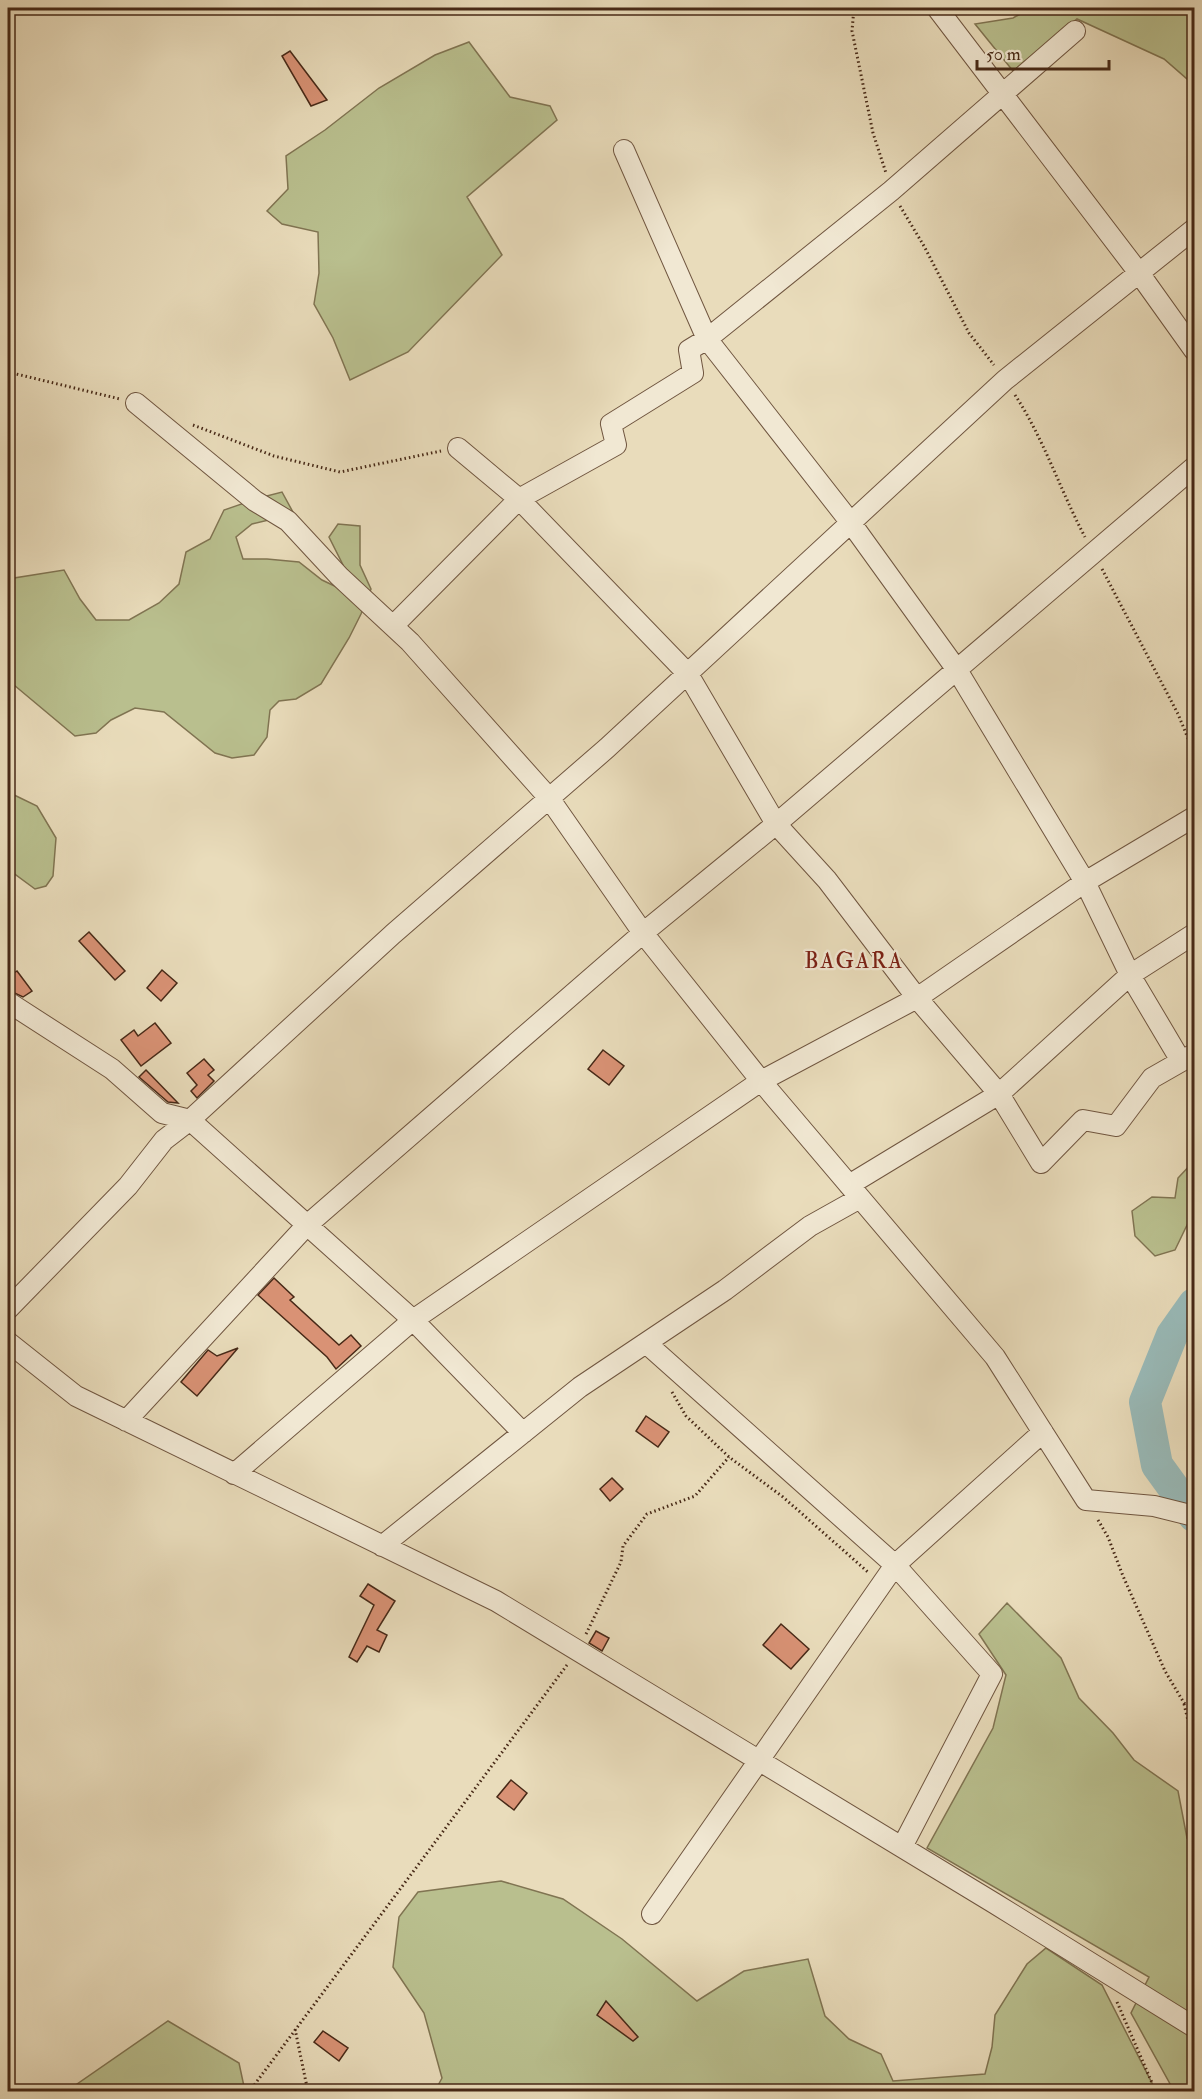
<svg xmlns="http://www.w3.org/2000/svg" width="1202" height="2099" viewBox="0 0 1202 2099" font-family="'IM FELL Double Pica',serif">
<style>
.green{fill:#b9bf8e;stroke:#807452;stroke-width:1.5}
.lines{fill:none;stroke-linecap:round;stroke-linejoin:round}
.river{stroke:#99bab8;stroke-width:32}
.building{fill:#d99275;stroke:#472917;stroke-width:1.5}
.minor-casing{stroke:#705640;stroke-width:22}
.path{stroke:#472917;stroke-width:3;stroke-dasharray:1.5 3;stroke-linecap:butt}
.minor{stroke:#f1e8d3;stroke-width:20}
.labels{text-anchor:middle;stroke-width:4.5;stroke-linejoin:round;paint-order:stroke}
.quarter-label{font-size:22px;letter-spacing:1.5px;fill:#7a1f14;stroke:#f1e8d3}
</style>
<rect width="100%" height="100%" fill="#e9dcbb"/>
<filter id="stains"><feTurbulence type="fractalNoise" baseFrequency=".00333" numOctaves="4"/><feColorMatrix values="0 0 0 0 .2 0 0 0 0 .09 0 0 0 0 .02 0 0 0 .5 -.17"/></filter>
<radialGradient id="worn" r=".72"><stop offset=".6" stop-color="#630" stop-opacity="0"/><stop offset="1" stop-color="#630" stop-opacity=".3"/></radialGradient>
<path class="green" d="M1031 8H1194V85L1164 59 1077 19 1013 71 975 24 1013 18Z
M469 42 510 97 550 106 557 120 467 197 502 255 408 352 350 380 333 338 314 304 319 273 318 232 282 224 267 211 288 189 286 156 325 130 379 88 435 55Z
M282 492 294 514 252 524 236 537 243 559H267L299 562 322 580 343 590V565L329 537 338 524 360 526V565L371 589 361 614 349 638 321 684 296 699 279 701 270 710 267 737 254 755 232 758 215 753 164 712 135 708 111 720 96 733 75 736 8 680V579L64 570 80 599 96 620H129L159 603 179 584 186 552 210 539 224 510 259 498Z
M8 792 37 806 56 838 53 876 46 886 35 889 8 869Z
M1194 1161V1221H1189L1175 1250 1155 1256 1135 1236 1132 1211 1152 1197 1175 1198 1178 1178Z
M1007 1603 1061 1658 1079 1698 1113 1733 1134 1760 1178 1791 1187 1838 1194 1836V2084L1181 2091H1174L1131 2013 1149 1977 927 1848 993 1728 1006 1675 979 1634Z
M501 1881 563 1899 622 1939 697 2001 744 1971 808 1959 825 2016 849 2039 881 2054 893 2081 985 2074 992 2047 995 2015 1027 1964 1046 1948 1102 1985 1156 2091H435L442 2078 424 2013 393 1967 399 1917 418 1892Z
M168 2021 239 2063 245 2091H67Z"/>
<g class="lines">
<path class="river" d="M1194 1304 1172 1335 1145 1402 1157 1465 1194 1516"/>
</g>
<path class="building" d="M290 51 327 100 311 106 282 56Z
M89 932 125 971 115 980 79 941Z
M162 970 177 983 161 1001 147 988Z
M17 971 32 991 23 997 8 990V977Z
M155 1023 171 1043 141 1066 121 1040 134 1030 138 1036Z
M603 1050 624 1066 609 1085 588 1069Z
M204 1059 214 1070 208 1075 214 1081 197 1098 191 1091 197 1085 187 1073Z
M146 1070 178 1103 168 1102 139 1077Z
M274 1278 294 1297 290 1300 339 1345 351 1335 361 1346 336 1369 327 1357 258 1295Z
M238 1348 197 1396 181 1382 208 1350 217 1356Z
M646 1416 669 1432 658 1447 636 1431Z
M612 1478 623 1489 610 1501 600 1489Z
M368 1584 395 1601 377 1630 387 1635 379 1652 367 1646 357 1662 349 1657 374 1605 360 1596Z
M781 1624 809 1649 791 1669 763 1645Z
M596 1631 609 1638 602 1651 589 1643Z
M511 1780 527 1793 514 1810 497 1797Z
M606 2001 638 2037 633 2041 597 2015Z
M323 2031 348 2048 339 2061 314 2042Z"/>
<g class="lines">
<g class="minor-casing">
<path id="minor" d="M937 8 1139 273 1194 350
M624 150 707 339 851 523 957 670 1085 882 1130 975 1181 1061
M136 403 255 501 288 521 339 576 410 642 549 798 643 933 761 1081 995 1357 1086 1500 1154 1506 1194 1516
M458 448 519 499 688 674 776 824 827 880 917 998 999 1094 1041 1163 1083 1120 1116 1126 1152 1078 1194 1054
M393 626 519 499 616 445 611 424 693 373 689 350 707 339 891 191 1075 31
M8 1002 112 1069 162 1113 190 1120 413 1320 523 1433
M849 1185 999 1094 1130 975 1194 934
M8 1309 128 1186 164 1140 190 1120 393 934 607 748 1005 380 1194 229
M8 1342 76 1396 496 1601 994 1903 1194 2027
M646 1343 895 1565 992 1674 902 1847
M126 1421 306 1226 643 933 776 824 1194 467
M234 1474 413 1320 761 1081 917 998 1085 882 1194 817
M382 1546 580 1387 725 1290 810 1226 860 1198
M652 1914 895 1565 1043 1432"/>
</g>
<path class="path" d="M854 8 852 31 873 133 886 173
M900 206 924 246 969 333 994 365
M8 372 120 399
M1015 395C1044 439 1060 490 1085 537
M193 425 274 456 340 472 441 451
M1102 569 1178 714 1194 753
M672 1392 686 1416 729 1457 783 1497 869 1573
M1098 1520 1108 1537 1123 1576 1165 1671 1184 1703 1194 1709
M586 1634 621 1562 623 1546 647 1514 695 1496 729 1457
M1184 1704 1192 1737 1194 1764
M1117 2002 1156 2092
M295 2029 308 2092
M249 2092 567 1665"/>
<use href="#minor" class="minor"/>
</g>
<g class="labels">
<g class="quarter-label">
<text x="854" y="968">BAGARA</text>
</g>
</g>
<rect width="1202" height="2099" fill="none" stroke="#e9dcbb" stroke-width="30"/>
<rect x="9" y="9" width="1184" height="2081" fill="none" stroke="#472917" stroke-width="3"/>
<rect x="15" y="15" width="1172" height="2069" fill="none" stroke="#472917" stroke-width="1.5"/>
<path d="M977 60v9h132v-9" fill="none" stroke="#472917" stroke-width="3"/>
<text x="986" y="60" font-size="18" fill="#472917" stroke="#f1e8d3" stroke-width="4.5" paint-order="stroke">50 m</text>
<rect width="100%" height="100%" filter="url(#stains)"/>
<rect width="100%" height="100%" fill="url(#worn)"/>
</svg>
